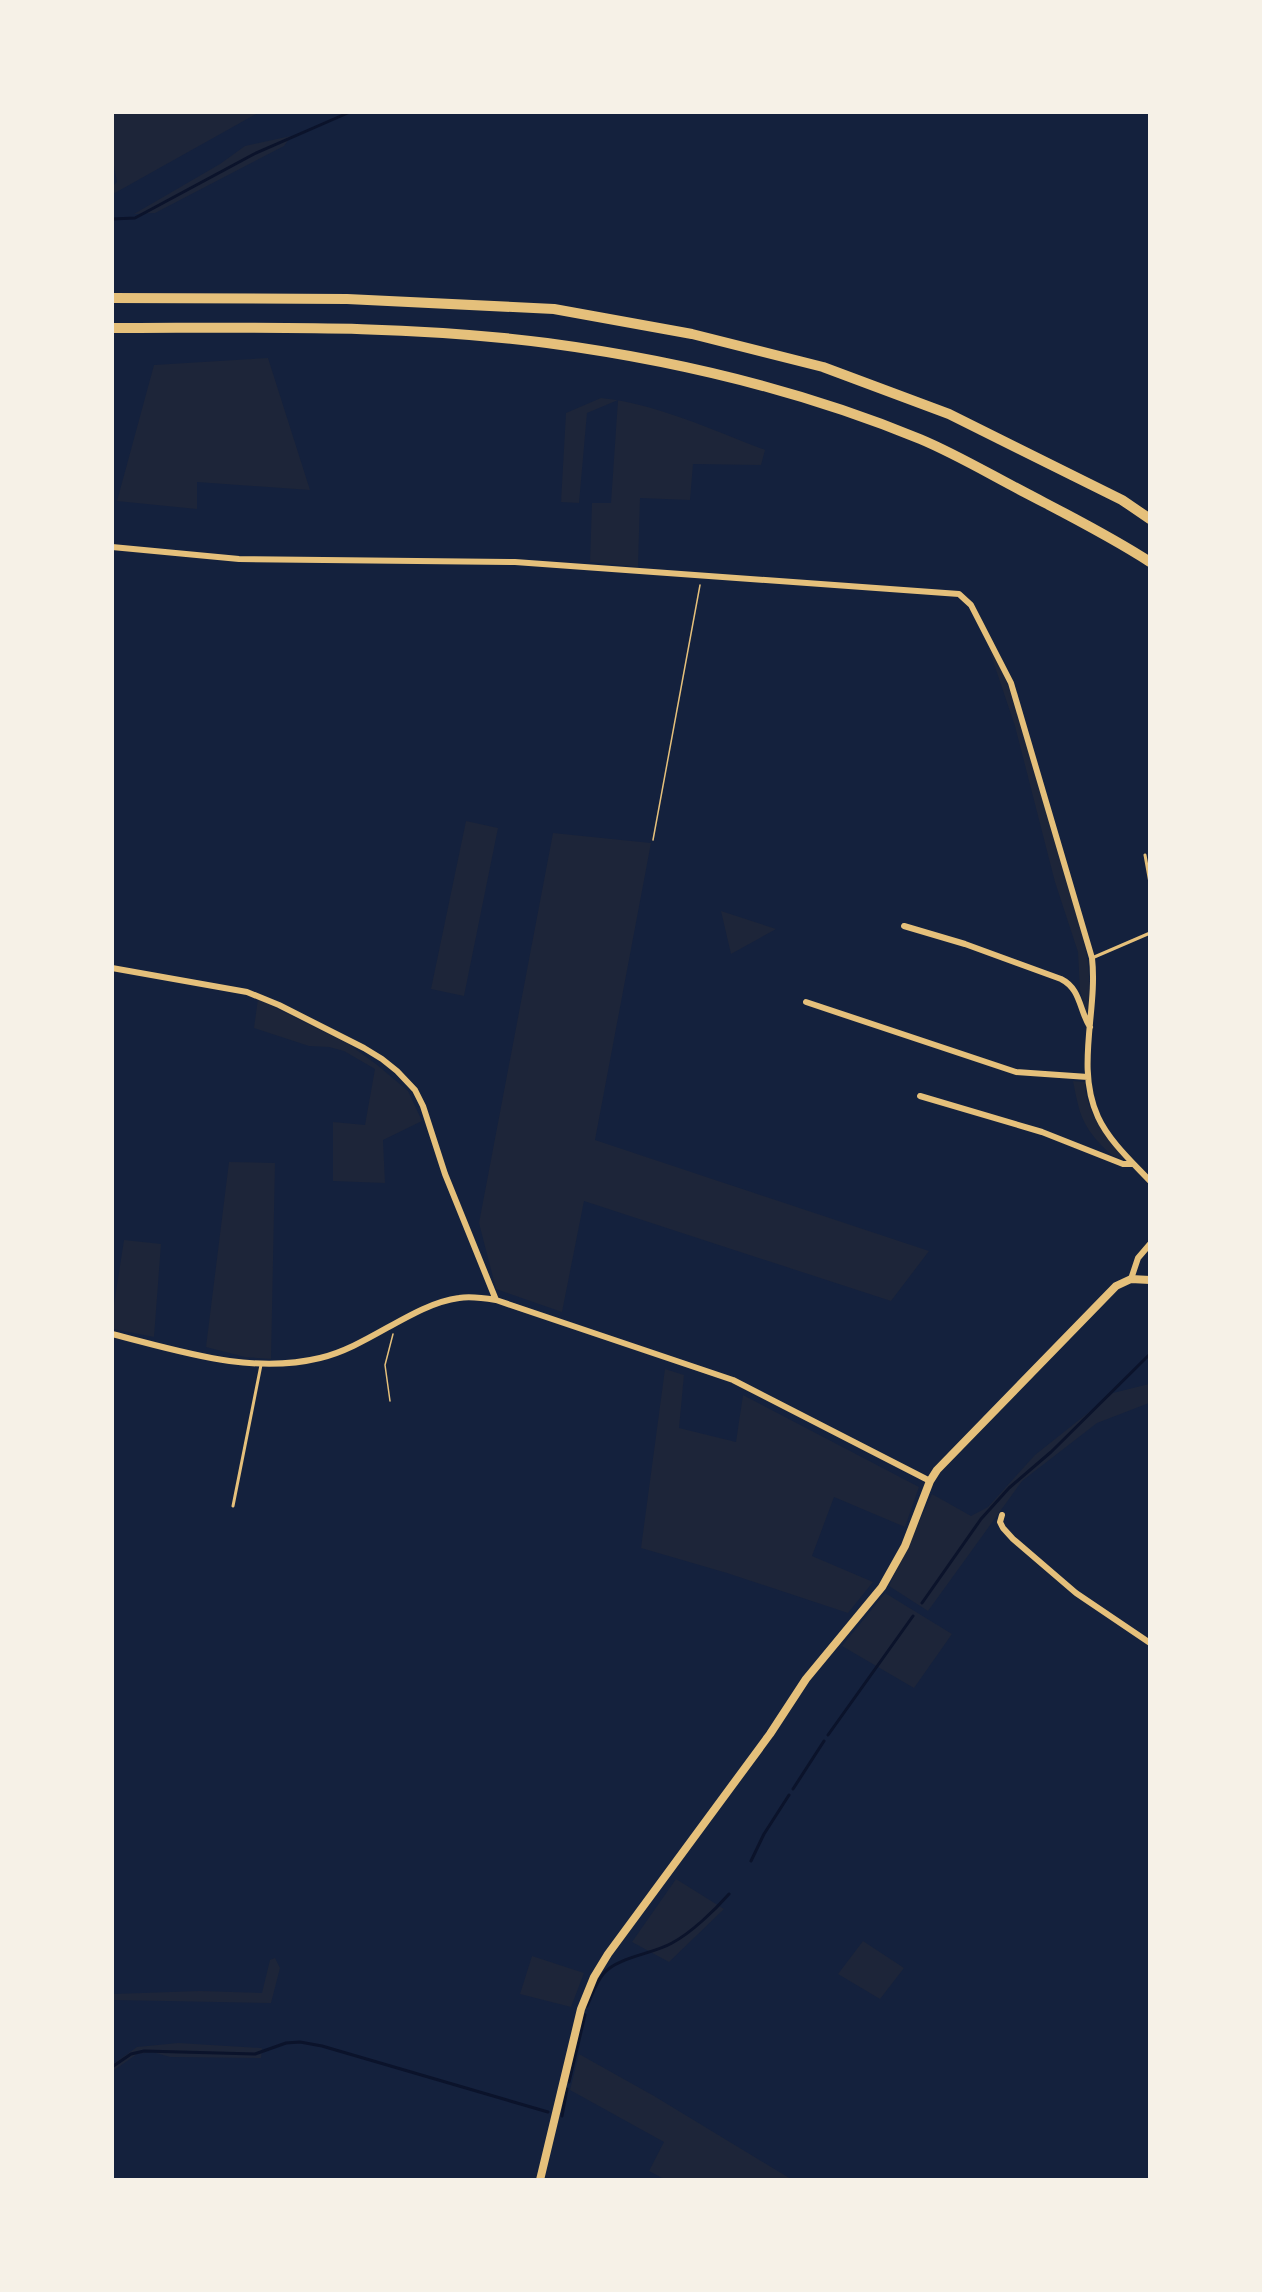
<svg xmlns="http://www.w3.org/2000/svg" width="1262" height="2292" viewBox="0 0 1262 2292" font-family="Ubuntu,sans-serif">
<style>
.green{fill:#1d2539}
.lines{fill:none;stroke-linecap:round;stroke-linejoin:round}
.stream{stroke:#0b132b;stroke-width:3}
.path{stroke:#e5c07b;stroke-width:1.5}
.service{stroke:#e5c07b;stroke-width:3}
.minor{stroke:#e5c07b;stroke-width:6}
.tertiary{stroke:#e5c07b;stroke-width:8}
.motorway{stroke:#e5c07b;stroke-width:10}
</style>
<rect width="100%" height="100%" fill="#14213d"/>
<path class="green" d="M113 112H258V113L113 194V186L117 182 113 161Z
M291 136 284 146 155 213 134 214 220 164 245 146Z
M268 358 310 490 197 482V509L117 501 154 365Z
M601 398C654 403 715 431 765 450L761 465 693 464 690 500 640 498 638 567 590 562 592 503H611L618 400 587 413 579 503 561 502 566 413Z
M988 646 997 661 1010 690 1082 934C1090 964 1091 989 1088 1020L1080 990 1078 952 1055 882 1015 726Z
M466 821 498 828 464 996 431 989Z
M553 833 651 843 595 1140 929 1251 891 1301 584 1201 562 1312 496 1289 479 1223Z
M721 911 776 929 731 954Z
M258 999 347 1043 376 1064 408 1091 422 1121 383 1140 385 1183 333 1181V1122L365 1125 375 1069 344 1051 329 1047 309 1046 254 1028Z
M1073 1081 1085 1082C1085 1112 1106 1136 1124 1159 1112 1157 1109 1153 1101 1145 1080 1122 1079 1110 1073 1081Z
M229 1162 275 1163 271 1359 245 1357 206 1347Z
M124 1240 161 1244 154 1337 113 1329V1311Z
M665 1369 684 1375 679 1428 736 1442 743 1395 919 1487 905 1527 834 1497 812 1556 873 1582 848 1613 727 1573 641 1548Z
M1149 1384V1403L1097 1423 1022 1481 928 1611 889 1586 932 1494 971 1516 988 1507 1035 1455 1113 1393Z
M885 1593 952 1634 914 1688 842 1646Z
M676 1879 724 1909 669 1962 632 1942Z
M863 1941 904 1968 880 1999 838 1974Z
M532 1956 584 1973 571 2007 520 1994Z
M275 1958 280 1968 271 2003 113 2000V1994L200 1991 262 1993 270 1960Z
M178 2043 262 2048 261 2058 170 2057 152 2052 137 2054 113 2071V2064L137 2047Z
M579 2054 654 2096 791 2179H664L649 2171 664 2142 570 2090Z"/>
<g class="lines">
<path class="stream" d="M112 219 135 218 254 154 350 112
M922 1603 981 1519 1009 1488 1051 1452 1150 1354
M828 1735 913 1616
M793 1789 824 1741
M751 1861 764 1834 789 1795
M587 2006C592 1995 596 1982 604 1973 618 1957 653 1954 672 1943 691 1933 715 1910 729 1894
M112 2067 131 2054 144 2051 255 2054 286 2043 300 2042 322 2046 548 2112
M569 2082 585 2015
M562 2116 567 2089"/>
<path class="path" d="M653 840 700 585
M390 1401 385 1365 393 1334"/>
<path class="service" d="M1145 855 1150 883
M1092 958 1150 933
M233 1506 261 1365"/>
<path class="minor" d="M112 547 239 559 515 562 959 594 971 605 1011 683 1092 958C1098 1010 1075 1067 1098 1117 1109 1141 1132 1162 1150 1181
M904 926 965 944 1061 979C1081 989 1079 1010 1090 1027
M112 968 247 992 279 1005 364 1048 382 1059 397 1071 415 1090 423 1106 445 1174 496 1300
M806 1002 1016 1072 1088 1077
M920 1096 1042 1132 1123 1164H1133
M1131 1279 1138 1258 1150 1244
M112 1334C180 1351 250 1375 320 1358 368 1347 413 1304 459 1298 471 1296 484 1298 496 1300L733 1380 930 1481
M1002 1515 1000 1522 1003 1528 1013 1539 1076 1593 1150 1643"/>
<path class="tertiary" d="M540 2180 581 2009 594 1977 608 1954 770 1734 806 1679 882 1587 905 1546 930 1481 937 1470 1116 1286 1131 1279 1150 1280"/>
<path class="motorway" d="M112 298 347 299 554 309 692 334 823 367 949 414 1122 500 1150 519
M112 328C257 328 403 324 547 343 674 360 801 390 920 439 956 454 991 475 1026 493 1068 515 1110 536 1150 562"/>
</g>
<rect width="1262" height="2292" fill="none" stroke="#f6f1e7" stroke-width="228"/>
</svg>
